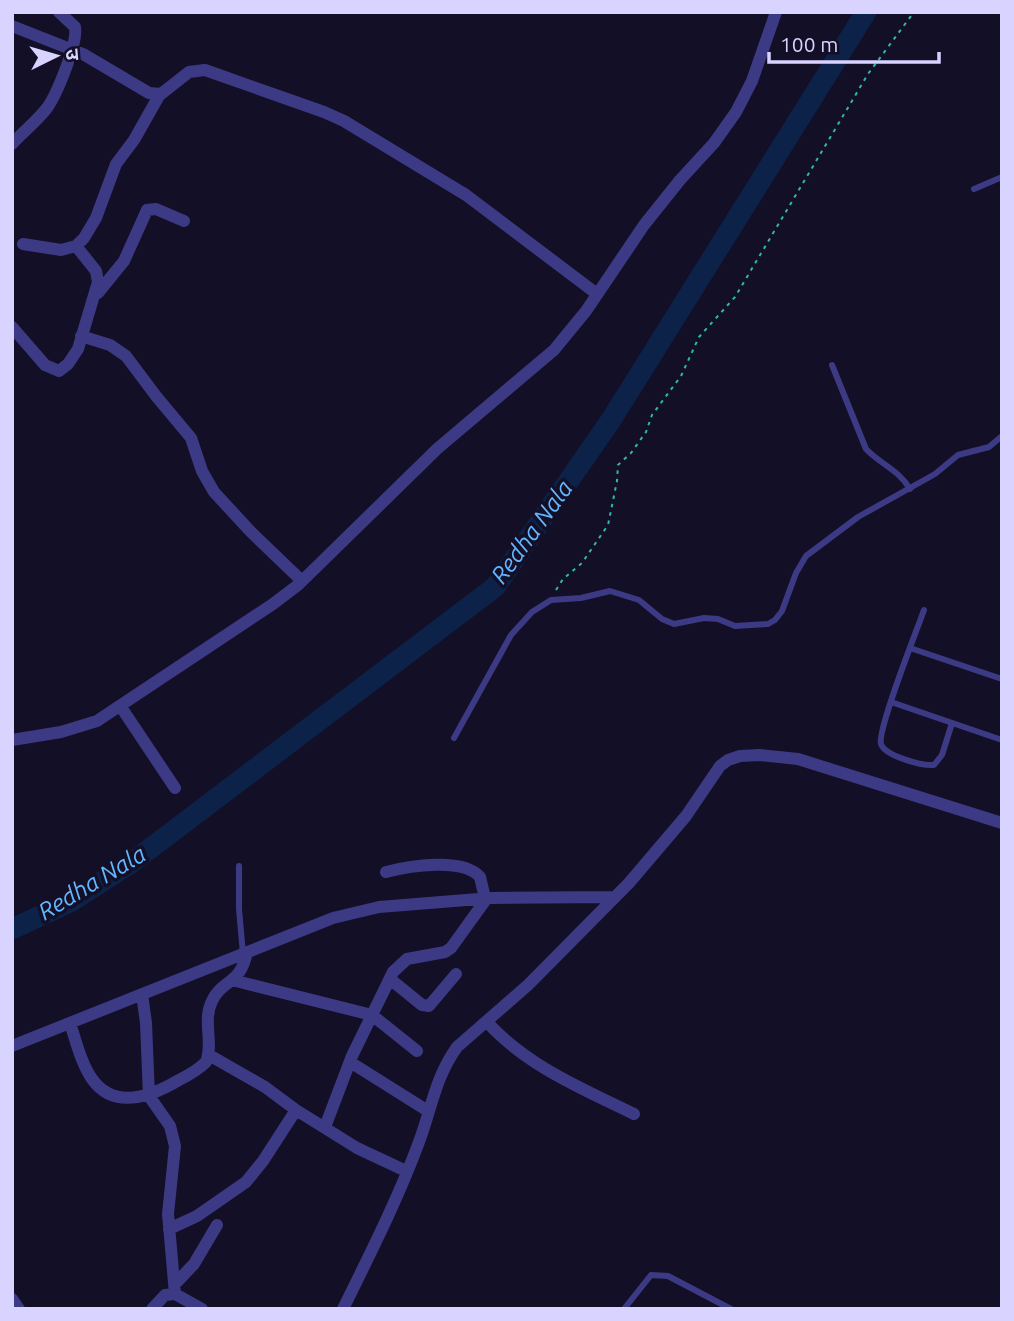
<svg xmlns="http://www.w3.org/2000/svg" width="1014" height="1321" viewBox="0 0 1014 1321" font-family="Ubuntu,'Noto Sans Devanagari',sans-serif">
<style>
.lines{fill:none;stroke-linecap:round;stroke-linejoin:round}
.river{stroke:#0c2248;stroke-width:21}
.path{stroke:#2fb8b0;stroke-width:2;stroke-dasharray:3.5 5;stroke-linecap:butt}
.lane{stroke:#3d3a85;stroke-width:6}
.street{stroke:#3d3a85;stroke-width:12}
.labels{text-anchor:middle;stroke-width:7;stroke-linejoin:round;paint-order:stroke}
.water-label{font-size:24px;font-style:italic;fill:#62b6ff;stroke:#130f26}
</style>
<rect width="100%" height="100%" fill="#130f26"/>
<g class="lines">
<path class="river" d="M12 929 72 901 131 863 495 587 611 420 866 12"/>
<path class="path" d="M556 590 563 579 582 563 608 525 617 481 618 465 631 453 646 432 652 415 681 376 699 337 735 297 868 74 914 12"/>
<path class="lane" d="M974 189 1002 177
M832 365 866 449C880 464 899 470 910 489
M924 610C917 630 877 730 881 744 885 756 922 766 934 765L942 755 952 723
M910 648 1002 679
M891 702 1002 740
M454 738 511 635 532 612 551 600 581 598 610 591 639 600 662 619 674 624 704 618 718 619 735 626 768 624 775 620 782 611 796 573 806 556 858 517 935 474 958 455 989 447 1002 436
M239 866V909L243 954
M624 1309 651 1275 668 1276 731 1309"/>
<path class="street" d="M12 26 83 54 149 93 161 94 189 72 205 70 324 112 344 121 466 195 597 294
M12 144C23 132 37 121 47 108 57 94 78 43 75 27L59 12
M23 244 61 250 76 246 84 238 96 218 116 164 134 140 160 94
M98 293 124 261 147 210 156 209 184 221
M12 327 45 365 59 371 68 364 78 349 98 282 96 271 76 246
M81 336 110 345 126 356 156 396 191 438 202 471 214 492 251 532 302 581
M121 707 175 788
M12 740 61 732 97 721 273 604 298 585 437 449 554 350 586 311 644 225 680 180 714 143 736 112 752 81 776 12
M386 872C409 866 463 857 480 877L485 898
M390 979 422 1005 429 1006 456 974
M232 980 372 1015 417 1051
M142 994 146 1023 149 1096 170 1126 175 1146 168 1214 175 1294
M487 1022C527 1066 581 1088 634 1114
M70 1023C76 1041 81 1063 92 1079 115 1111 152 1096 179 1080 189 1075 198 1070 206 1062 214 1043 202 1021 212 1001 223 978 240 986 247 952
M12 1046 333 918 379 907 491 898 614 897
M209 1055 265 1087 296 1110 357 1148 406 1171
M350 1062 428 1111
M325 1127 352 1056 393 972 407 959 445 952 451 948 487 898
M169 1229 197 1216 246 1182 263 1161 296 1110
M175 1284 194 1264 217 1225
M12 1299 19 1309
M152 1309 165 1295 175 1294 202 1309
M343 1309C370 1254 398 1199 419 1142 432 1107 435 1078 457 1047L528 985 629 883 686 816 720 766 728 760 740 756 760 755 798 759 1002 823"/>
</g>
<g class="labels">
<g class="water-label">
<text transform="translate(532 532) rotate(-54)" y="8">Redha Nala</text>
<text transform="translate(92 883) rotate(-31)" y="8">Redha Nala</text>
</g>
</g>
<rect width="1014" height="1321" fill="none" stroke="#d9d4ff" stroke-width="28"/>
<g transform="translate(56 56) rotate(85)" stroke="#130f26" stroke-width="5" paint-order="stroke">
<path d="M0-5L12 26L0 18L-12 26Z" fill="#d9d4ff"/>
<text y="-10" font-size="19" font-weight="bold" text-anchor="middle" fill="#d9d4ff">उ</text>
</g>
<path d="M769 52v10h170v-10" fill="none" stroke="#d9d4ff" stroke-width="3.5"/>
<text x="780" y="52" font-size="21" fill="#d9d4ff" stroke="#130f26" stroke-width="5" paint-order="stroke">100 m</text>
</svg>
